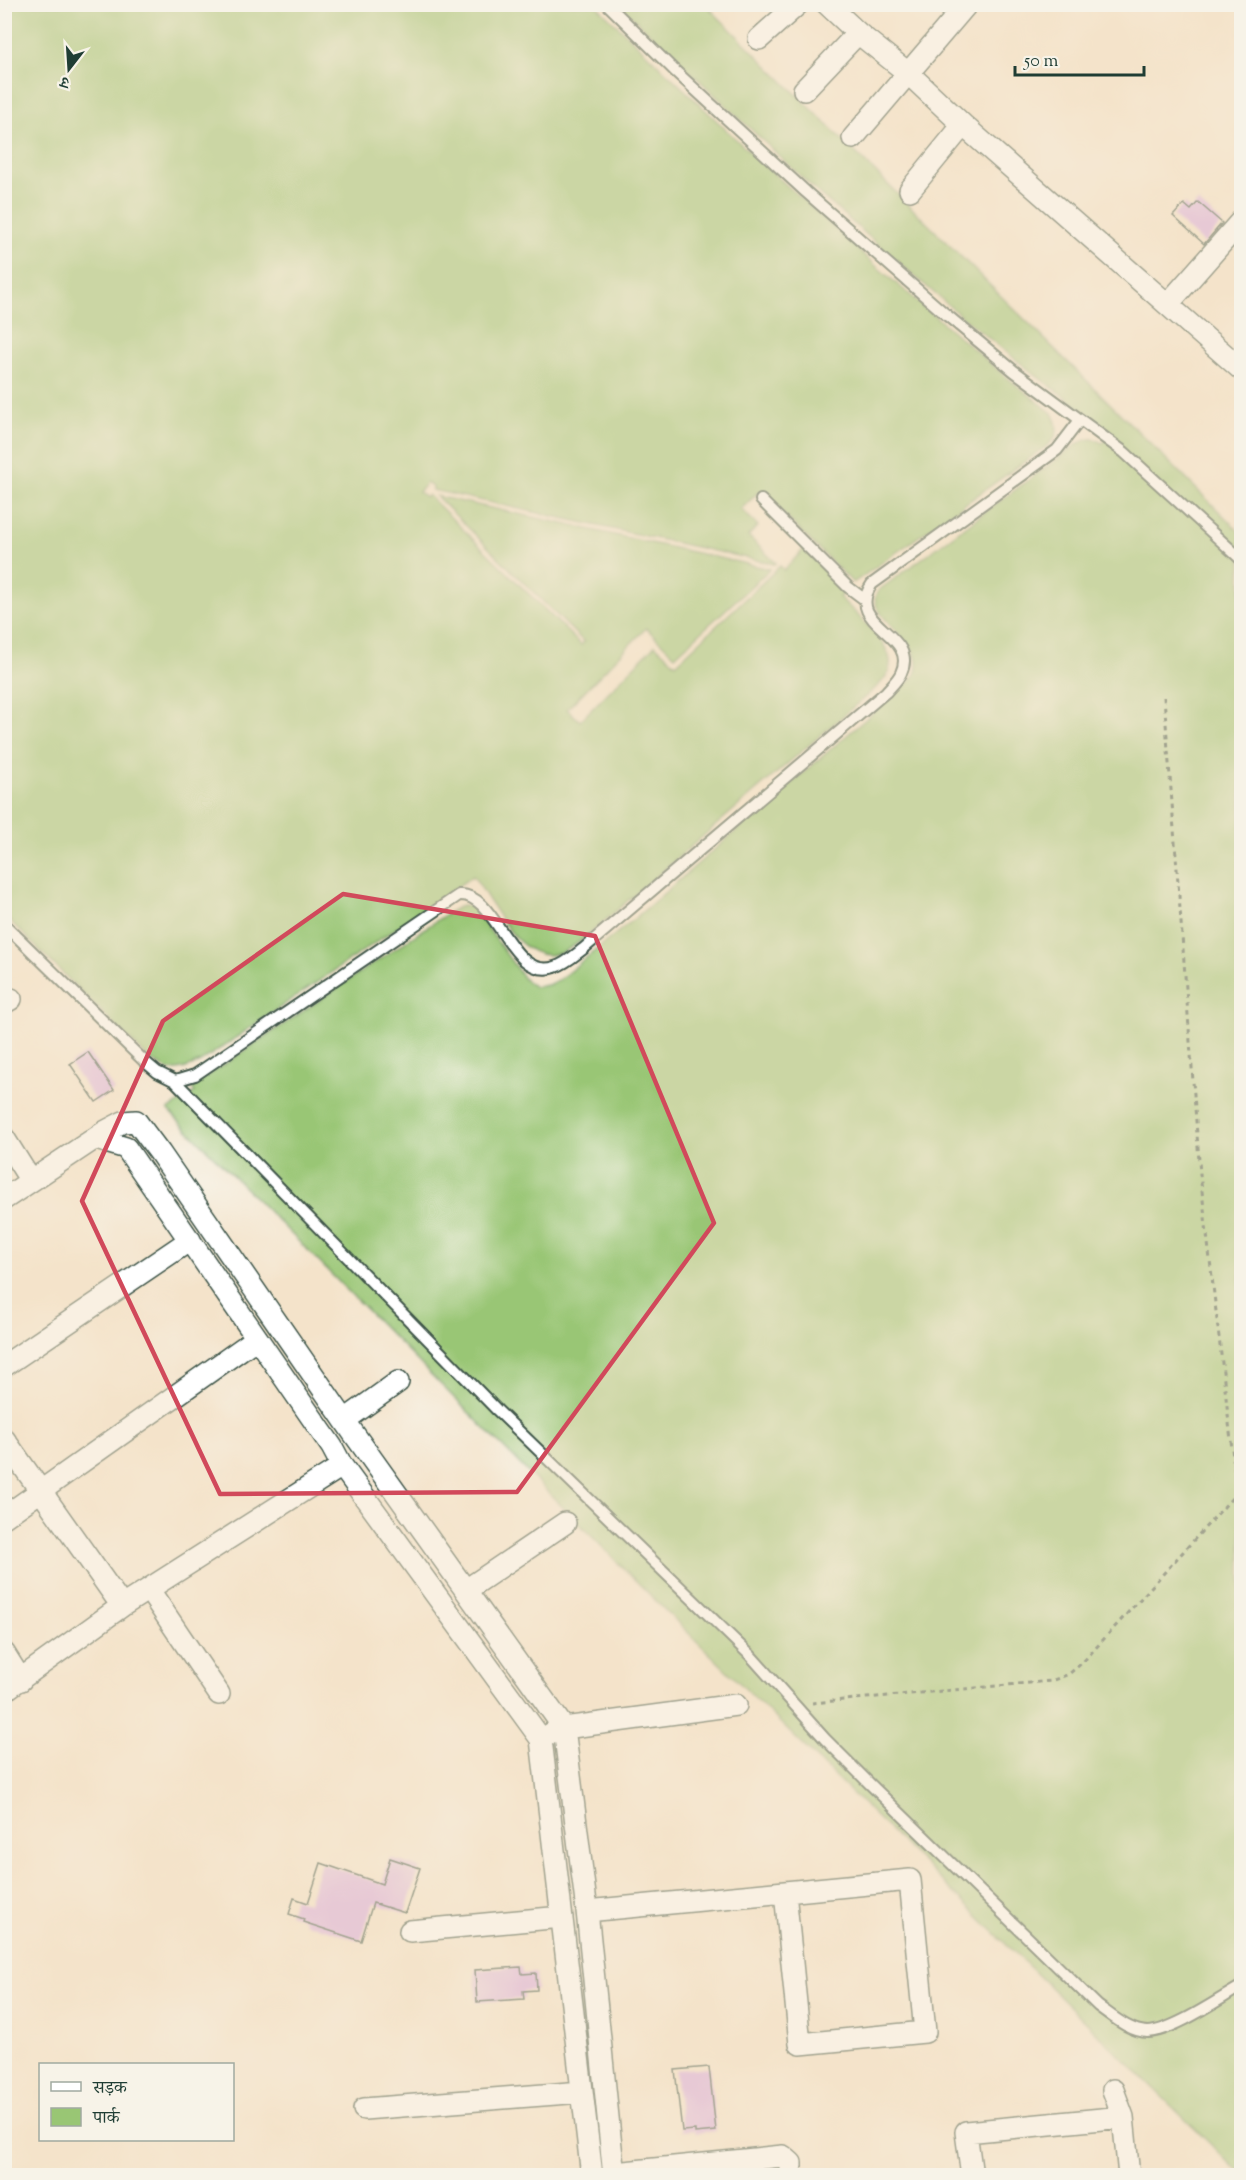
<svg xmlns="http://www.w3.org/2000/svg" width="1246" height="2180" viewBox="0 0 1246 2180" font-family="'Sorts Mill Goudy','Noto Serif Devanagari',serif">
<style>
.green{fill:#99c674;stroke:#5c8254;stroke-width:1.5}
.building{fill:#d8a9e3}
.lines{fill:none;stroke-linecap:round;stroke-linejoin:round}
.service-casing{stroke:#3f564a;stroke-width:14}
.minor-casing{stroke:#3f564a;stroke-width:24}
.path{stroke:#3f564a;stroke-width:3;stroke-dasharray:4.5 4.5;stroke-linecap:butt}
.service{stroke:#fff;stroke-width:10}
.minor{stroke:#fff;stroke-width:21}
.marked{fill:none;stroke:#d1495b;stroke-width:4.5;stroke-linejoin:round}
</style>
<rect width="100%" height="100%" fill="#f7f3e8"/>
<filter id="ink" filterUnits="userSpaceOnUse"><feTurbulence type="fractalNoise" baseFrequency=".0167" numOctaves="2"/><feDisplacementMap in="SourceGraphic" scale="12" xChannelSelector="R" yChannelSelector="G"/><feConvolveMatrix kernelMatrix="1 2 1 2 8 2 1 2 1" color-interpolation-filters="sRGB"/></filter>
<filter id="wash" filterUnits="userSpaceOnUse"><feTurbulence type="fractalNoise" baseFrequency=".008" numOctaves="4" result="noise"/><feDisplacementMap in="SourceGraphic" scale="24" xChannelSelector="R" yChannelSelector="G"/><feGaussianBlur stdDeviation="1.35" result="paint"/><feColorMatrix in="noise" values="0 0 0 0 0 0 0 0 0 0 0 0 0 0 0 0 0 1.4 0 .05"/><feComposite in="paint" operator="in"/></filter>
<g filter="url(#wash)">
<rect width="100%" height="100%" fill="#f4e3ca"/>
<path class="green" d="M4 5H596L740 143 876 266 1004 375 1052 413 1056 422 1057 431 1055 438 1047 446 853 583 760 491 741 509 758 526 748 536 776 563 774 564 432 490 433 487 426 483 419 492 426 497 428 495 581 645 584 642 436 496 770 569 675 656 646 628 567 709 580 721 655 645 676 664 780 566 784 570 804 549 845 592 839 597C853 611 892 644 890 664 890 673 884 679 879 685L587 936C579 942 572 948 563 952 520 970 494 903 473 876L200 1062C174 1075 167 1073 145 1055L5 916Z
M620 5H706L1241 533V2174L664 1609 168 1110 195 1092 191 1087 448 913 462 905 471 906 476 911 524 979 535 987 548 985 560 979 634 919 912 679C938 645 857 616 879 590L1079 443C1089 438 1093 437 1102 443L1115 434 1038 377 962 317 815 190Z"/>
<g id="blocks">
<path class="building" d="M1198 202 1222 223 1204 244 1173 216 1184 204 1191 210Z
M88 1052 114 1090 96 1102 70 1064Z
M390 1858 420 1868 405 1913 373 1903 361 1941 303 1922 304 1919 289 1914 294 1898 308 1903 321 1863 382 1884Z
M521 1967 522 1974 536 1973 537 1990 523 1991 524 1999 477 2002 475 1970Z
M709 2067 716 2131 695 2133V2130L682 2131 675 2070Z"/>
</g>
</g>
<g filter="url(#ink)">
<use href="#blocks" fill-opacity="0" stroke="#3f564a" stroke-width="1.5"/>
<g class="lines">
<g class="service-casing">
<path id="service" d="M607 4 674 70 806 192 943 312 1014 371 1124 452 1242 560
M761 500 848 587 864 599
M4 924 144 1061 157 1072 175 1081 195 1075 459 895C497 892 510 982 555 967 565 964 574 956 583 949L886 692C891 686 898 680 901 673 920 633 843 626 872 584L1057 450 1080 420
M175 1081 497 1410 750 1655 825 1739 870 1784 1098 2006C1112 2016 1130 2032 1148 2032 1173 2031 1219 1999 1242 1986"/>
</g>
<g class="minor-casing">
<path id="minor" d="M827 4 858 33 908 73 963 125 1242 370
M759 39 798 4
M804 90 858 33
M853 138 967 4
M910 190 963 125
M1168 304 1242 220
M4 1003 11 999
M4 1138 31 1181
M96 1139 126 1148 332 1447 342 1466 541 1739 592 2176
M4 1199 106 1131 123 1122 136 1121 160 1153 354 1434 564 1728 587 1911 614 2176
M4 1366 190 1240
M345 1420 398 1382
M4 1439 122 1606
M4 1517 257 1338
M149 1590 219 1694
M466 1590 565 1523
M4 1653 21 1680
M4 1691 122 1606 342 1466
M552 1733 564 1728 736 1705
M587 1911 910 1880 925 2032 800 2044 785 1892
M410 1931 562 1917
M1113 2090 1123 2117 1129 2176
M364 2109 582 2092
M614 2173 783 2156 791 2163V2176
M972 2176 966 2132 1123 2117"/>
</g>
<path class="path" d="M1164 697 1200 1174 1237 1492
M812 1703 1051 1681 1069 1674 1083 1662 1242 1487"/>
<use href="#service" class="service"/>
<use href="#minor" class="minor"/>
</g>
</g>
<path d="M0 0H1246V2180H0ZM343 894 595 936 714 1223 517 1492 220 1494 82 1201 163 1021Z" fill="#f4e3ca" fill-opacity=".55" fill-rule="evenodd"/>
<path class="marked" d="M343 894 595 936 714 1223 517 1492 220 1494 82 1201 163 1021Z"/>
<rect width="1246" height="2180" fill="none" stroke="#f7f3e8" stroke-width="24"/>
<rect x="39" y="2063" width="195" height="78" fill="#f7f3e8" stroke="#a1aaa0" stroke-width="1.5"/>
<rect x="51" y="2082" width="30" height="9" fill="#ffffff" stroke="#a1aaa0" stroke-width="1.5"/>
<text x="93" y="2093" font-size="18" fill="#1f3d34">सड़क</text>
<rect x="51" y="2108" width="30" height="18" fill="#99c674" stroke="#a1aaa0" stroke-width="1.5"/>
<text x="93" y="2123" font-size="18" fill="#1f3d34">पार्क</text>
<g transform="translate(69 69) rotate(197)" stroke="#f7f3e8" stroke-width="4.5" paint-order="stroke">
<path d="M0-4.5L10 22L0 15L-10 22Z" fill="#1f3d34"/>
<text y="-9" font-size="16" font-weight="bold" text-anchor="middle" fill="#1f3d34">उ</text>
</g>
<path d="M1015 66v9h129v-9" fill="none" stroke="#1f3d34" stroke-width="3"/>
<text x="1024" y="66" font-size="18" fill="#1f3d34" stroke="#f7f3e8" stroke-width="4.5" paint-order="stroke">50 m</text>
</svg>
